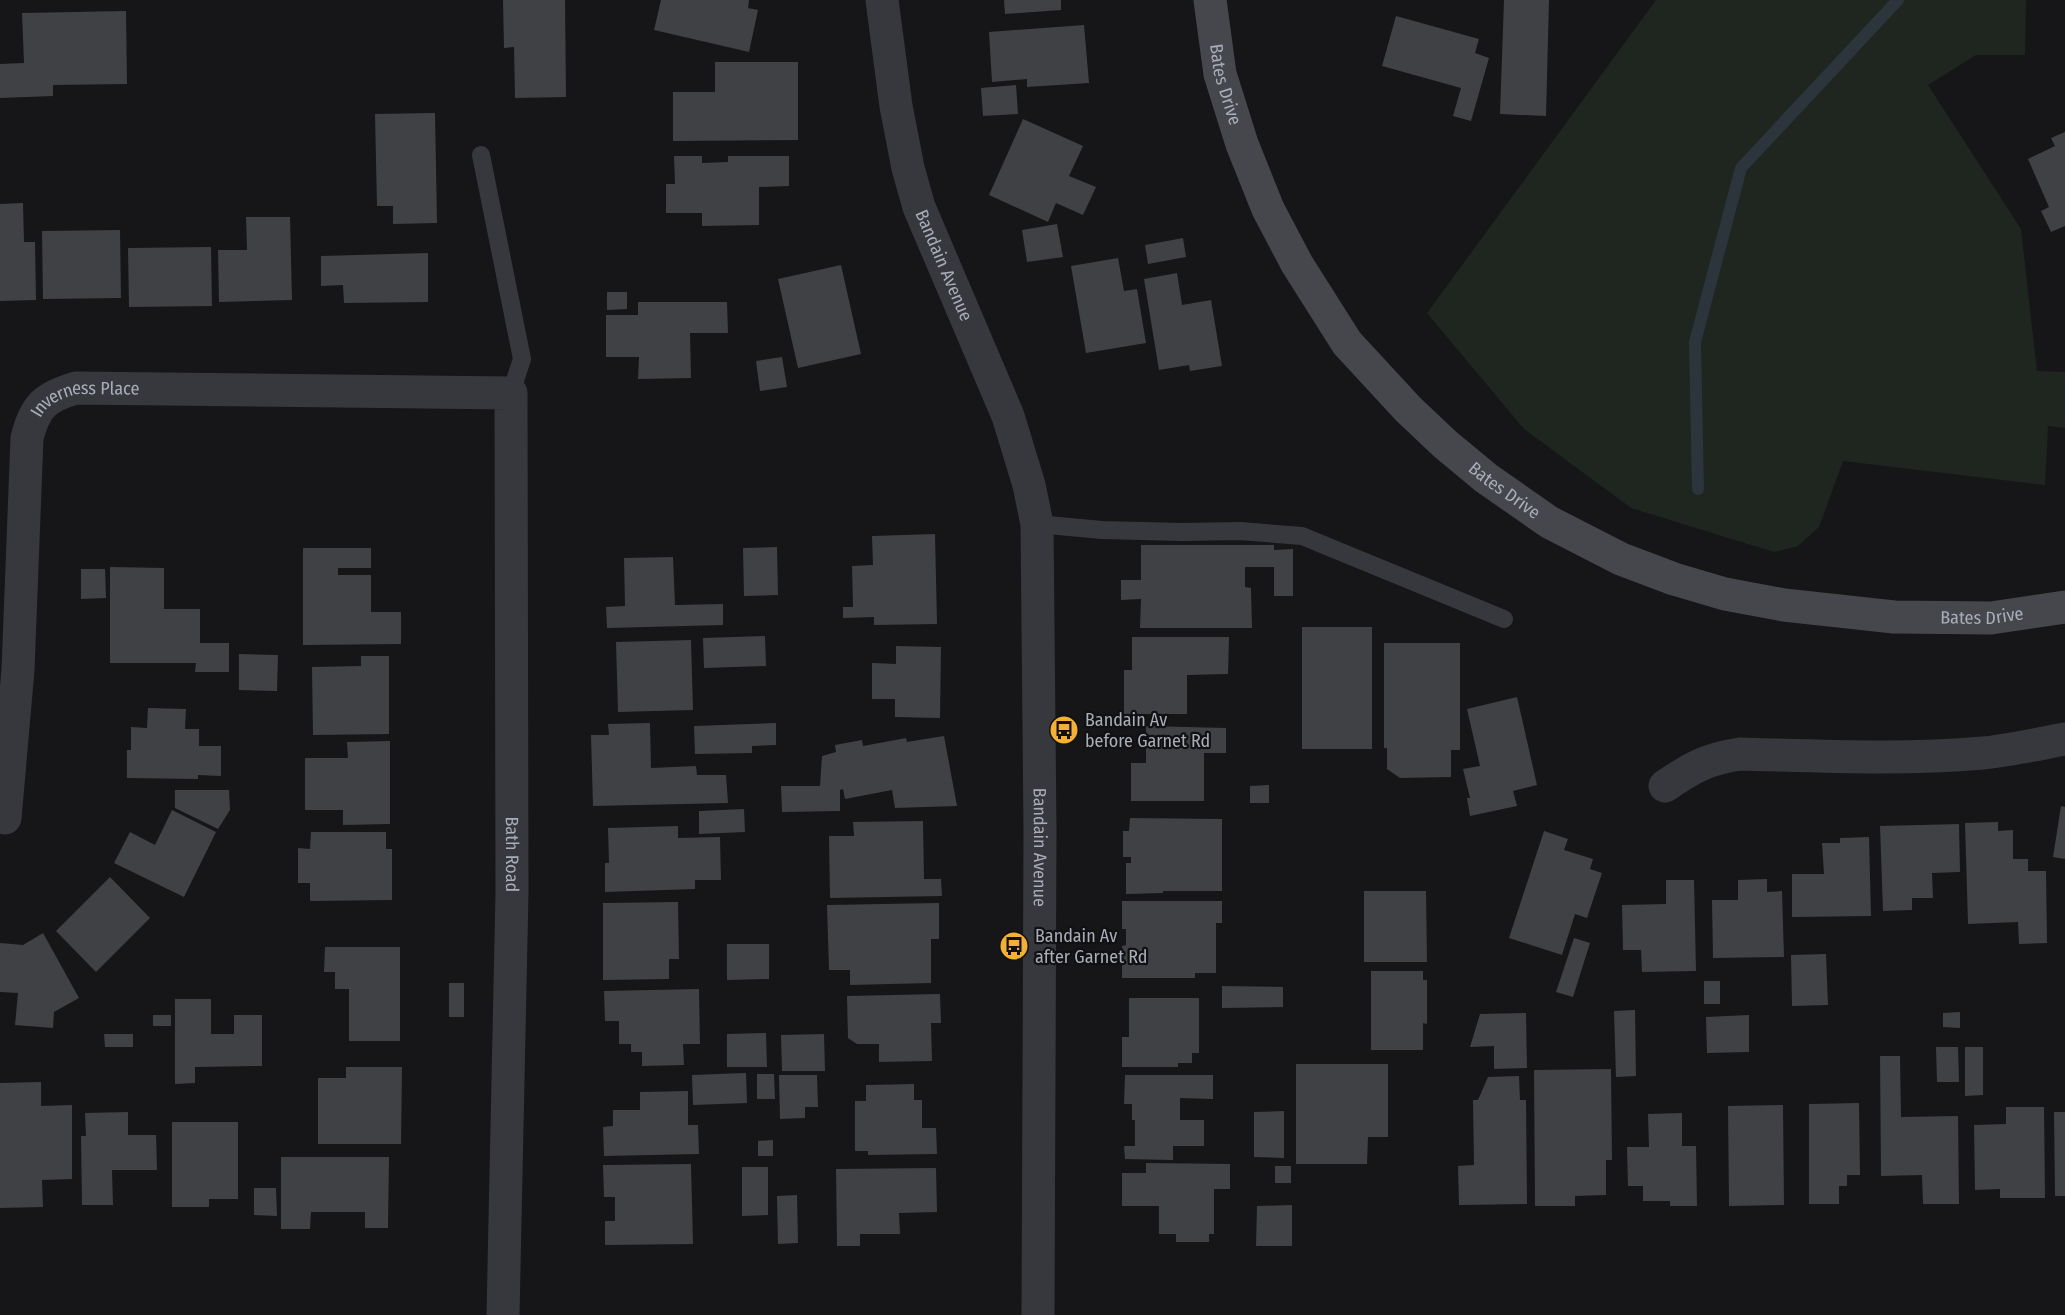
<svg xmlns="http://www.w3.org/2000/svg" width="2065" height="1315" viewBox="0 0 2065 1315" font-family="'Fira Sans Condensed',sans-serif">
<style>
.green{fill:#1e261f}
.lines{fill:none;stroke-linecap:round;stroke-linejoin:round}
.stream{stroke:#2c353c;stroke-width:12}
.building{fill:#404145}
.service{stroke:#37383d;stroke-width:18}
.minor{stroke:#37383d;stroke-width:33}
.secondary{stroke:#45474d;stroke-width:33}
.labels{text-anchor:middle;stroke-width:4.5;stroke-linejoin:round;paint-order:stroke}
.street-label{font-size:18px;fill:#a8adb8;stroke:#111113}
.poi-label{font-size:18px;fill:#a8adb8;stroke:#111113;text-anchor:start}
</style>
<rect width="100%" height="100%" fill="#161618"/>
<path class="green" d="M1656 0H2026L2025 55H1976L1928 85 2021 229 2037 371 2065 372V428L2048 426 2045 485 1843 461 1819 527 1798 546 1774 552 1631 508 1524 429 1427 313Z"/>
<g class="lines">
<path class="stream" d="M1698 489 1695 342 1741 168 1898 0"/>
</g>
<path class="building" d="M503 0H565L566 97 515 98 514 47 504 48Z
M661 0H749L748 8 758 10 749 52 654 30Z
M1004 0H1061V10L1005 14Z
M1504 0H1549L1546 116 1500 114Z
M126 11 127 84 53 85V96L0 98V64L24 63 22 13Z
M1396 16 1479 39 1475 53 1489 58 1471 121 1453 116 1461 88 1382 66Z
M1084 25 1089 83 1027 87V79L992 82 989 32Z
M715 62H798V140L673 141V92H715Z
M1016 85 1018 114 983 116 981 88Z
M435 113 437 223 393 224V206H377L375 114Z
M1023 119 1083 146 1069 176 1096 187 1083 215 1056 203 1048 222 989 195Z
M2065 132V226L2051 232 2041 211 2049 207 2028 159 2055 146 2051 138Z
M674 156H702V163L728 162V156H789V186L759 187V225L702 226V213H666V184H675Z
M23 203 24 242H35L36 300 0 301V204Z
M246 217H290L292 300 219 302 218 250H247Z
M1057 224 1063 257 1027 262 1022 230Z
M120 230 121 298 43 299 42 231Z
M1183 238 1186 257 1148 264 1145 245Z
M211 247 212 306 129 307 128 248Z
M428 253V302L344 303 343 285 321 286V256Z
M1118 258 1124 291 1137 289 1146 343 1086 353 1071 266Z
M841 265 861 354 798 368 778 279Z
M1177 273 1182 305 1211 300 1222 366 1190 371 1189 365 1159 370 1144 279Z
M607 292H627V309L607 310Z
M638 302H727L728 333H690L691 378 638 379 639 357H606V315H638Z
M782 357 787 387 760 391 756 361Z
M935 534 937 624 874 625V617L843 618V607H853L852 566 873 565 872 536Z
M1141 545H1274V550L1293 549V596H1274V567H1245V587L1251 588 1252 628H1140L1141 599 1121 600V580H1141Z
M777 547 778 595 744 596 743 548Z
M303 548H371V568H338V575H371V612H401V644L303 645Z
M673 557 675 605 723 604V625L607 628 606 607 625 606 624 558Z
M110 567 164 568V609H200V643H229V672H195L196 663H110Z
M81 569H105L106 598 81 599Z
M1302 627H1372V749H1302Z
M765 636 766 666 704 668 703 638Z
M1132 637H1229L1228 674 1187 675V714H1124V670H1132Z
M691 640 693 710 618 712 616 642Z
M1384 643H1460V750H1451V777L1400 778 1387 769V748H1384Z
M896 646 941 647 940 718 895 717V699H872V663L896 664Z
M239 654 278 655 277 691 239 690Z
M361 656H389V734L313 735 312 667 361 666Z
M1517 697 1537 785 1513 791 1517 806 1470 816 1467 798H1470L1463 769 1480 766 1467 709Z
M148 708 186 709 185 729H199V746H221V776L198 775V779L127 778V750H131V727L147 728Z
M650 723 651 768 696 766 697 775H726L728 803 593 806 591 735H609L608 724Z
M776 723V745L752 746V753L695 754 694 726Z
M1146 726 1226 728V753H1204V801H1131V763H1146Z
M944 736 957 806 895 808 892 790 845 799 843 789 840 790V811L782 812 781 786H820L822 756 836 752 835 745 862 740 863 746 906 738 907 742Z
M390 741V824L343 825V810H305V758H348L347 742Z
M1269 785V803H1250V786Z
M175 790H229L230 810 218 829 175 808Z
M2061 806 2065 807V859L2053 857Z
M744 809 745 832 699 834V811Z
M172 810 216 832 184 897 114 863 130 832 155 845Z
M1130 818 1222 819V891H1163V893L1126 894V863H1131V857H1123V831H1129Z
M923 821 924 879H941L942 896 830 898 829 836H854L853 822Z
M1998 822V831L2013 830V859H2028V871H2046L2047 943 2019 944 2018 922 1968 924 1965 823Z
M1959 824 1960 872 1932 873 1933 898H1912V910L1883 911 1880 826Z
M678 826V838L720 837 721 880H695V889L605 892V863H609L608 828Z
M1544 831 1568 839 1564 850 1593 859 1590 869 1602 873 1587 918 1575 914 1562 955 1509 938Z
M311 832H386V849H392V900L310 901V883H298V848L310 849Z
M1869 837 1871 916 1792 917V874H1824L1822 843H1840V838Z
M110 877 150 918 96 972 56 931Z
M1767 879V892L1782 891 1784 957 1713 958 1712 900H1738V880Z
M1666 880H1694L1696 971 1642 972 1641 950H1623L1622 905 1666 904Z
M1364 891H1426L1427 962H1364Z
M1122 901H1222V923H1216V973H1195V978H1122V946L1126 945V929H1122Z
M678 902 679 959H669V979L603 980V903Z
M939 903V939H931V983L850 985V970H829L827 905Z
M43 933 79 998 54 1012 53 1028 15 1025 18 993 0 992V943L23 945Z
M1574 938 1590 943 1573 997 1556 992Z
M727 944H769V979L727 980Z
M325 947H400V1041H349V989H335V972H324Z
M1826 954 1828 1005 1792 1006 1791 955Z
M1371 971H1423V980H1427V1024L1423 1023V1050H1371Z
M1704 981H1720V1004H1704Z
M449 983H464V1017H449Z
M1222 986 1283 987V1007L1222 1008Z
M699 989 700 1044H683L684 1065 642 1066V1052H631V1044H619V1021H605L604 991Z
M940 994 941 1023H931L932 1061 879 1062V1044H857L848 1038 847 996Z
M1129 998H1199V1053H1192V1063H1178V1067H1122V1037H1129Z
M175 999H211V1034H234V1015H262V1066L195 1067V1083L175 1084Z
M1635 1010 1636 1076 1616 1077 1614 1011Z
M1960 1012V1028L1943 1027V1013Z
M1526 1013 1527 1068 1494 1069V1046L1470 1047 1480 1014Z
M153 1015H171V1026H153Z
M1749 1015V1052L1707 1053 1706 1017Z
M766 1033 767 1067H727V1034Z
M104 1034H133V1047H105Z
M824 1034 825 1071H782L781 1035Z
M1936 1047H1958L1959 1082H1937Z
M1965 1047H1983V1095L1965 1096Z
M1880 1056H1900L1901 1117 1958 1116 1959 1204H1923L1922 1175 1881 1176Z
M1296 1064H1388V1137H1368L1367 1164H1296Z
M346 1067H402L401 1144H318V1078H346Z
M1611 1069 1612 1160H1606V1195L1575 1196V1206H1535L1534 1070Z
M746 1073 747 1103 693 1105 692 1075Z
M757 1074H774L775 1099H757Z
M779 1075H817L818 1107H805V1118L780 1119Z
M1125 1075H1213V1099L1180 1098V1120H1204V1146H1173V1160L1125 1159 1124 1146H1135V1120H1132V1104H1124Z
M1519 1076 1520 1100H1526L1527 1204 1459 1205 1458 1166 1474 1165 1473 1100H1478L1488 1077Z
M41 1082V1106L72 1105V1179L42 1180 43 1207 0 1208V1083Z
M914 1084V1100H922V1128H936L937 1154 868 1155V1151H855V1101H866V1085Z
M688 1091V1125H698L699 1154 604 1156 603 1127 613 1126V1110H640V1092Z
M1859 1103 1860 1175H1847V1186H1839V1204H1809V1104Z
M1783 1105 1784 1205 1729 1206 1728 1106Z
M2006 1107H2044L2045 1198H2000V1189L1975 1190 1974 1125 2006 1124Z
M1284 1111V1158L1254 1157V1112Z
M128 1112V1135H156L157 1170H112L113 1205H82L81 1136H86L85 1113Z
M2054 1112H2065V1196H2055Z
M1682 1113V1146H1696L1697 1206H1670V1201H1643V1186H1628L1627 1147H1649L1648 1114Z
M172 1122H238V1199H209V1207H172Z
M773 1140V1156H758V1141Z
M281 1157H389L388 1228H365V1212H311L310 1229H281Z
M1146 1163 1230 1164V1189H1214V1234H1209V1242H1176V1234H1159V1206H1122V1173H1146Z
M691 1164 693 1244 605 1245V1221H615V1197H604L603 1165Z
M1275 1166H1291V1183H1275Z
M742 1167H768V1215L742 1216Z
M936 1168 937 1212 899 1213 900 1234H860V1246H837L836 1169Z
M254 1188H276L277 1216 254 1215Z
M797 1195 798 1243 778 1244 777 1196Z
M1292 1205V1246H1256L1257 1206Z"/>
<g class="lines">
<path class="service" d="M481 155 522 359 511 393
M1037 524 1102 530 1182 532 1240 531 1302 536 1504 619"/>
<g class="minor">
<path id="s1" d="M882 0 896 106 908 168 919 207 1008 416 1029 485 1037 524 1040 830 1038 1315"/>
<path d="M1665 786C1693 767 1707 759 1740 754 1821 756 1903 760 1983 753 2011 750 2038 744 2065 739"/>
<path id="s2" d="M5 818 18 670 27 438C35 406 45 397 76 388L511 393 512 892 503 1315"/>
</g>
<path class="secondary" id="s3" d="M1210 0 1220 74 1242 144 1268 209 1297 264 1347 343 1408 409 1445 444 1486 478 1549 522 1621 559 1674 579 1725 594 1784 605 1894 617 1991 618 2065 607"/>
</g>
<defs>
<g id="bus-disc" transform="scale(1.5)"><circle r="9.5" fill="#f2b134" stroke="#111113"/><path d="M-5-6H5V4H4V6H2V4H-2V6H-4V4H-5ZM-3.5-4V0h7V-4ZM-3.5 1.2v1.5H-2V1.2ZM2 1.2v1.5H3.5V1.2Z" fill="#111"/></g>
</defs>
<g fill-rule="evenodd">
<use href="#bus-disc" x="1064" y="730"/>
<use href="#bus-disc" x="1014" y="946"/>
</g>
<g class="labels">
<g class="street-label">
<text dy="6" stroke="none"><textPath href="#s3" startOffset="86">Bates Drive</textPath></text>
<text dy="6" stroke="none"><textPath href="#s1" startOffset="274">Bandain Avenue</textPath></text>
<text dy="6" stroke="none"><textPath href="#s2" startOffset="462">Inverness Place</textPath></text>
<text dy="6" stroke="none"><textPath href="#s3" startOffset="590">Bates Drive</textPath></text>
<text dy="6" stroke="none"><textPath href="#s3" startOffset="1094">Bates Drive</textPath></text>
<text dy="6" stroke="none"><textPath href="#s1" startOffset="873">Bandain Avenue</textPath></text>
<text dy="6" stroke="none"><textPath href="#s2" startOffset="1352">Bath Road</textPath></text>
</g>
<g class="poi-label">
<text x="1085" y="726">Bandain Av<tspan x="1085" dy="21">before Garnet Rd</tspan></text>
<text x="1035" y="942">Bandain Av<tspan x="1035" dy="21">after Garnet Rd</tspan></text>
</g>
</g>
</svg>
